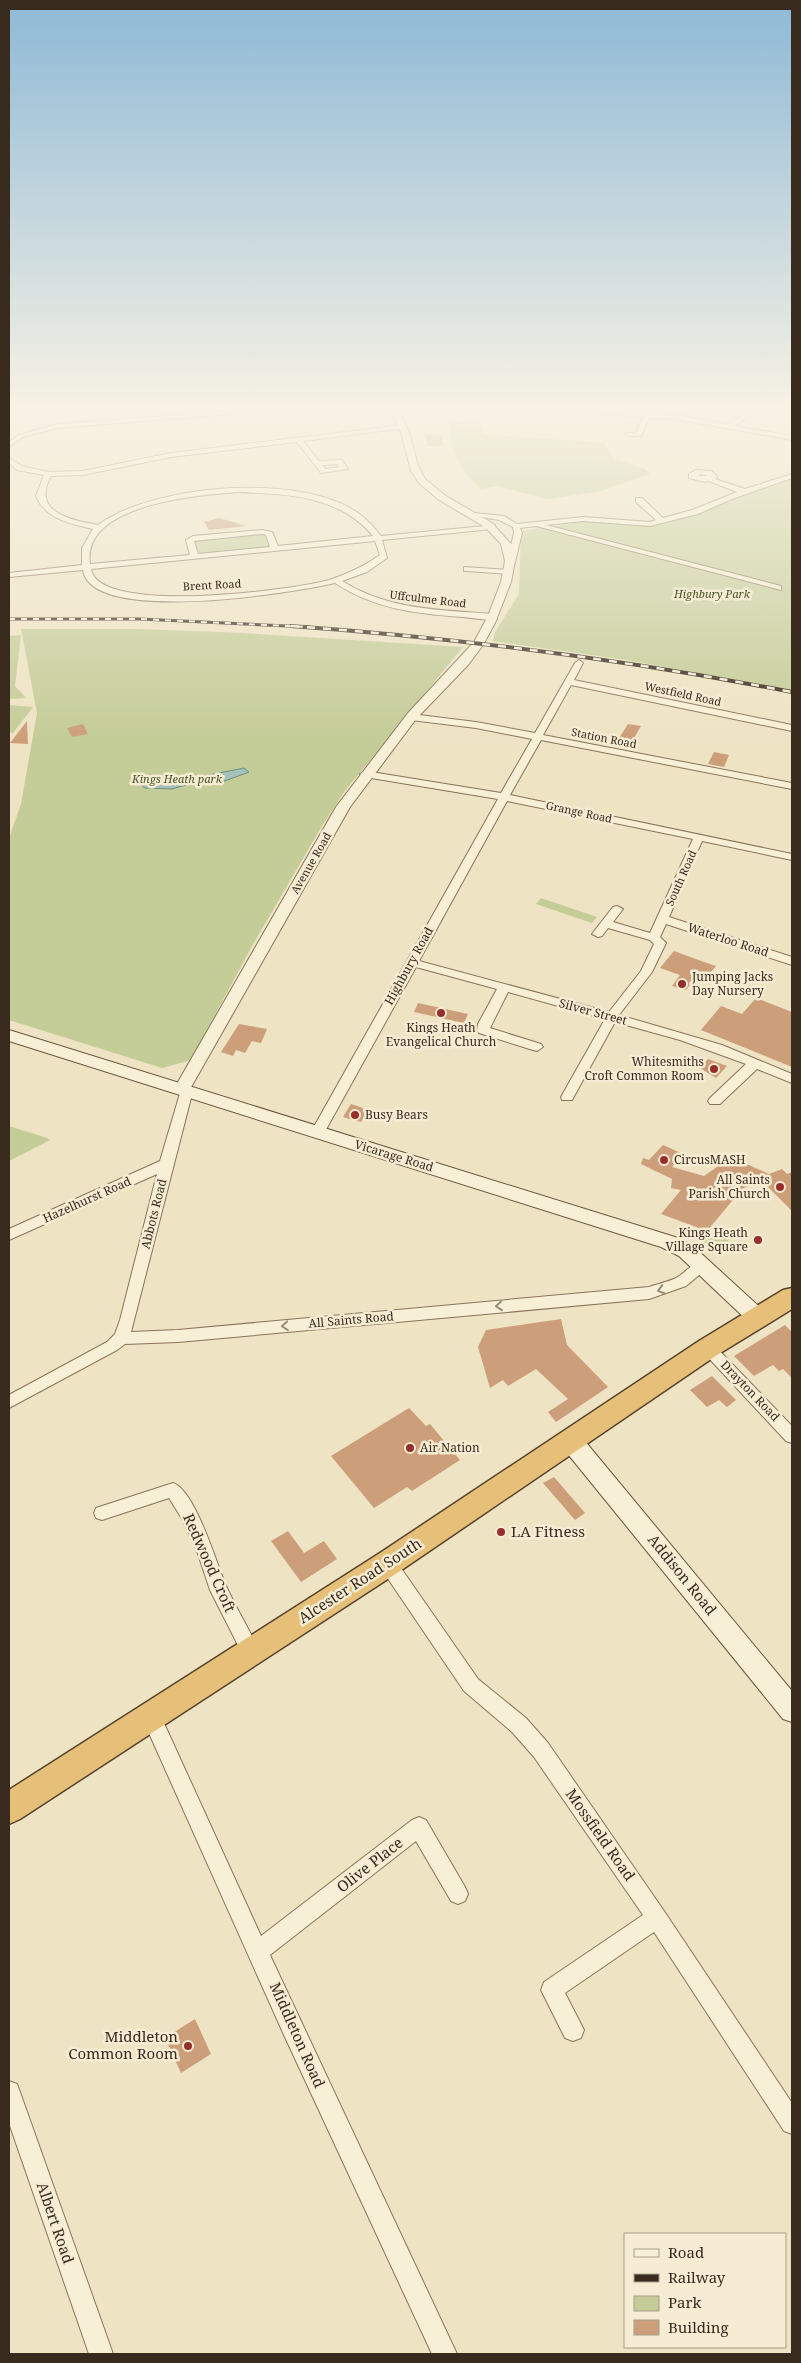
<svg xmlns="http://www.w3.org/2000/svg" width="801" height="2363" viewBox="0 0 801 2363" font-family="'Noto Serif',serif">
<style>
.green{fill:#c4cc97}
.water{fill:#a5c1ba;stroke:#6c8f87}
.building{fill:#cc9e79}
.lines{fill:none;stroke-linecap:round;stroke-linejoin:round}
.minor-casing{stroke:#88745a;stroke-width:2}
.tertiary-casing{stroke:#88745a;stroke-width:2}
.secondary-casing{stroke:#6a553d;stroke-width:2}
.trunk-casing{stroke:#56422e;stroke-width:3}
.minor{fill:#f8f0d6;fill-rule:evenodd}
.tertiary{fill:#f8f0d6;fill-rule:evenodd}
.secondary{fill:#f8f0d6;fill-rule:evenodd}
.trunk{fill:#e6c078;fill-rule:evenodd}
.rail-far1-casing{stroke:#382b1e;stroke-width:3}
.rail-casing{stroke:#382b1e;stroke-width:4}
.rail-far1{stroke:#f5ecd3;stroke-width:2;stroke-dasharray:6;stroke-linecap:butt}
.rail{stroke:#f5ecd3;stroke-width:2.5;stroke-dasharray:8;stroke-linecap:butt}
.oneway{stroke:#988e7a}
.poi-dot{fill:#962e2b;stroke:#f5ecd3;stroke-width:2}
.labels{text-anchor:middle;stroke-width:5;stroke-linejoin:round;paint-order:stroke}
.far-street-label{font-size:11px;fill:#382b1e;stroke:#f5ecd3}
.far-park-label{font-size:11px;font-style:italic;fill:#465425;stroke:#f5ecd3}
.street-label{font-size:12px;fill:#382b1e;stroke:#f5ecd3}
.poi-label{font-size:12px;fill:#382b1e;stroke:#f5ecd3;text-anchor:start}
.near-poi-label{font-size:15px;fill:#382b1e;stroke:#f5ecd3;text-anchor:start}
.near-street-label{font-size:15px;fill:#382b1e;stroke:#f5ecd3}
</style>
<rect width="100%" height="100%" fill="#eee3c3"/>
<path class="green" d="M478 421 483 434 604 443 614 459 645 469 650 474 598 492 547 499 498 486 481 489C456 466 455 454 448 422Z
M792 478V690L627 660 493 641 495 632 519 594 521 531 589 521 640 526 661 524 685 518Z
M262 533 268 535 273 548 196 556 191 540Z
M21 629H140L244 633 463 647 344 792 322 826 252 946 191 1060 162 1068 9 1020V838L21 804 37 713Z
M21 635 15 686 26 698 9 699V636Z
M9 705 33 707 13 733 9 732Z
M541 898 597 917 592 923 536 904Z
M9 1126 47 1138 50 1140 9 1161Z
M726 1235 729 1239C722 1251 705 1244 696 1238Z"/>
<path class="water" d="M244 768 249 772 222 782 186 785 172 789 145 788 141 785 145 781 199 777Z"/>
<path class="building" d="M438 434 441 436 443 446H428L424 435Z
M219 518 247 526 209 530 204 522Z
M27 721 28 744 10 743Z
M83 724 88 734 72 737 67 728Z
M628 724 641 726 628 748 614 746Z
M714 752 729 755 724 767 708 764Z
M674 951 704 962 716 966 702 983 694 980 686 990 672 986 680 975 660 968Z
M756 998 792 1012V1067L701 1030 721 1006 742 1014Z
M418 1003 468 1014 464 1023 414 1012Z
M239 1024 267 1029 261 1043 252 1041 245 1053 236 1050 233 1056 221 1052Z
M708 1059 727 1066 716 1078 700 1068Z
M351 1104 366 1109 364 1112H367L361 1122 343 1117Z
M663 1145 683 1154 672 1167 704 1176 731 1157 769 1174 782 1169 787 1174 792 1172V1211L761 1180 742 1189 707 1231 661 1214 681 1190 671 1188 672 1179 641 1164 643 1158 649 1160Z
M561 1319 567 1345 608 1387 556 1422 548 1412 568 1399 536 1369 508 1386 503 1380 490 1388 478 1347 486 1330Z
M785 1325 792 1332V1378L783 1369 779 1371 773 1365 754 1376 734 1356Z
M712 1376 736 1400 727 1407 719 1400 707 1407 690 1390Z
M409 1408 426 1426 430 1424 460 1460 412 1491 407 1487 374 1508 331 1456Z
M554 1477 585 1513 575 1520 543 1483Z
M288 1531 304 1553 324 1541 337 1559 301 1582 271 1541Z
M195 2019 211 2054 181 2073 165 2038Z"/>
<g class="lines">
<g class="minor-casing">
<path id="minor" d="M236 411H269L57 428 23 437 9 447V442L19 435 57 424Z
M503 411 495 414 492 412V411Z
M569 411 675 415 727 424 750 411H758L734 426 792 436V440L675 419 649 418 641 436H627L625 433H636L643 417Z
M403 425 405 428 303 441 319 461 342 460 348 469 321 473 297 442 171 457 83 475 51 476C31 512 70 520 98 525 153 485 289 474 350 508 363 515 372 524 381 536L495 525V529H492L382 540 387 558 367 572 342 581C388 610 441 610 494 614L497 615V619C486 621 474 618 463 617 417 614 374 609 335 583 297 592 91 626 83 570L9 577V573L82 565V548L93 529C71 524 45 519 36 496L44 475 17 470 9 463V458L22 466 48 472 83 471 171 453ZM337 464 339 467 326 469 322 465ZM239 492C289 494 340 496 373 536L278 546 272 532 262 530 193 536 186 540 190 555 90 564C81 504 198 495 239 492ZM262 534 266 535 270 547 198 554 194 541ZM375 541 380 555C363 567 347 574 329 580 294 590 98 616 91 569Z
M696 470 712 471 717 477 715 479 745 489 792 474V478L732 499 698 514 650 526 583 521 546 525 781 586V590L536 526 520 528 522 533 515 562 511 564 507 562 514 533 513 527 499 520 470 515 474 513 504 516 517 524 583 517 650 522 656 520 636 502V498H642L663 518 692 510 737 492 709 481 705 482 689 478V474ZM700 474 708 476H698Z
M464 567 509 570 513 572 509 574 467 571H464Z
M579 660 583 663 574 680 792 725V731L571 685 543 735 792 783V789L541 740 510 795 792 854V860L702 841 669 917 792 957V965L666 924 660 937 666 943 652 972 619 1015 722 1045 792 1074V1083L757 1069 720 1104H710L708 1101 710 1098 746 1064 680 1040 615 1022 572 1100H562L561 1097 605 1019 508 992 490 1028 541 1044 543 1047 537 1051 533 1050 479 1033 477 1030 478 1024 497 989 416 967 323 1135H313L311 1132 498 799 365 777 360 774 365 771 501 793 532 739 476 728 411 720 406 717 411 714 476 722 535 733 575 663ZM507 801 693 839 650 933 613 922 623 909 617 906 613 907 592 934 598 937 602 936 608 928 650 940 654 944 641 971 609 1012 419 961Z
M187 1086 193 1090 131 1332 178 1330 649 1287C657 1284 668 1282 676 1278 687 1272 696 1258 708 1262L710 1266 686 1286 649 1299 178 1342 125 1344 117 1350 9 1408V1395L107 1342 115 1334 120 1320 157 1174 9 1240V1229L160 1161 181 1090Z
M708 1342 713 1344 792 1426V1443L786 1441 703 1352 700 1348 703 1344Z
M173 1483C196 1491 217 1566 227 1588 237 1610 250 1630 259 1651L256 1657 250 1660 244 1657 210 1590 197 1551 184 1522 169 1498 102 1520 96 1518 94 1513 96 1508Z
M388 1556 394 1558 478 1679 526 1718 548 1743 664 1911 792 2103V2134L784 2131 654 1932 565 1993 584 2030 581 2038 573 2041 565 2038 541 1990 544 1982 643 1915 534 1757 512 1732 464 1691 382 1570 379 1564 382 1558Z
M151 1707 158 1710 261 1936 412 1820 419 1817 426 1820 465 1887 468 1894 465 1901 458 1904 451 1901 416 1841 270 1955 457 2354H432L284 2035 144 1722 142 1716 144 1710Z
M9 2081 17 2084 20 2092 113 2354H89L9 2123Z"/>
</g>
<g class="tertiary-casing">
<path id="tertiary" d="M391 411H399L410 435 418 466 425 479 446 496 492 523 511 544 515 561 511 582 495 623 483 645 468 665 416 719 350 807 190 1089 188 1093H176L174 1089 336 807 408 713 474 642 488 616 501 582 505 561 501 544 485 527 439 500 419 483 411 471 401 432Z"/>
</g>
<g class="secondary-casing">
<path id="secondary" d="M9 1030 675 1237 693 1246 764 1311 767 1317 764 1323 757 1325 750 1323 679 1256 661 1247 9 1041Z
M571 1432 579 1434 792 1691V1722L783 1719 563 1448 560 1441 563 1434Z"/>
</g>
<g class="trunk-casing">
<path id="trunk" d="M792 1288V1309L717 1355 400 1571 20 1819 9 1824V1790L380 1553 699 1341 783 1290Z"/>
</g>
<use href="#minor" class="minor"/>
<use href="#tertiary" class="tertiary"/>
<use href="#secondary" class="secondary"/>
<use href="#trunk" class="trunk"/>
<g class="rail-far1-casing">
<path id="rail-far1" d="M9 619H140L309 627"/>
</g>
<g class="rail-casing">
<path id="rail" d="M291 626C460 638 626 660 792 692"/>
</g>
<use href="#rail-far1" class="rail-far1"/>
<use href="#rail" class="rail"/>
</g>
<defs><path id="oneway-chevron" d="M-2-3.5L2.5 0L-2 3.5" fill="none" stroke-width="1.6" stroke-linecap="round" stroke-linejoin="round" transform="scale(1.25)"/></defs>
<g class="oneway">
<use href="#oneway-chevron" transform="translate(661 1290) rotate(164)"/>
<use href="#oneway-chevron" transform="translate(499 1306) rotate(175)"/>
<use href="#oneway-chevron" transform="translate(285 1326) rotate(175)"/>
</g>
<linearGradient id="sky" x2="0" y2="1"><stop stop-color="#8db9d6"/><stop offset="0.55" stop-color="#f7f2e4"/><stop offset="1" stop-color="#f7f2e4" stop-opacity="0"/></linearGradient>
<rect width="801" height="742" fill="url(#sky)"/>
<g class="poi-dot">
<circle cx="682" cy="984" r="5"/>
<circle cx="441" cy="1013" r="5"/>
<circle cx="714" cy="1069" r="5"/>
<circle cx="355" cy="1115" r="5"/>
<circle cx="664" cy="1160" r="5"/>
<circle cx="780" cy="1187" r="5"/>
<circle cx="758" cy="1240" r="5"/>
<circle cx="410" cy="1448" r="5"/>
<circle cx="501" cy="1532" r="5"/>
<circle cx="188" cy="2046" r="5"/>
</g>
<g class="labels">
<g class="far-street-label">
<text transform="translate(212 585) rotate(-3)" y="4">Brent Road</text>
<text transform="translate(428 599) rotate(7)" y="4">Uffculme Road</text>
<text transform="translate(683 694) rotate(12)" y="4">Westfield Road</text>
<text transform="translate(604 738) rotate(11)" y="4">Station Road</text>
<text transform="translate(579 812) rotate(12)" y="4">Grange Road</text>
<text transform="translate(311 863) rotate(-60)" y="4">Avenue Road</text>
<text transform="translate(681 878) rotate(-66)" y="4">South Road</text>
</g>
<g class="far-park-label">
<text x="712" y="598">Highbury Park</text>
<text x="177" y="783">Kings Heath park</text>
</g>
<g class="street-label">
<text transform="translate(728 940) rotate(18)" y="4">Waterloo Road</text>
<text transform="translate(409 966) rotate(-61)" y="4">Highbury Road</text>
<text transform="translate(593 1012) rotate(15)" y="4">Silver Street</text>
<text transform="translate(394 1156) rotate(17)" y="4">Vicarage Road</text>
<text transform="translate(87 1200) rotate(-24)" y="4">Hazelhurst Road</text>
<text transform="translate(154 1214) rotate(-76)" y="4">Abbots Road</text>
<text transform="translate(351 1320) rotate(-5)" y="4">All Saints Road</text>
<text transform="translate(750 1391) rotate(46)" y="4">Drayton Road</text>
</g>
<g class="poi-label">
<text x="692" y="981">Jumping Jacks<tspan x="692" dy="14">Day Nursery</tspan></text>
<text x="441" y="1032" text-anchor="middle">Kings Heath<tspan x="441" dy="14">Evangelical Church</tspan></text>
<text x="704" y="1066" text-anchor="end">Whitesmiths<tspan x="704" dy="14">Croft Common Room</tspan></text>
<text x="365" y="1119">Busy Bears</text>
<text x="674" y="1164">CircusMASH</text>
<text x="770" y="1184" text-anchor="end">All Saints<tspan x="770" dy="14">Parish Church</tspan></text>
<text x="748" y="1237" text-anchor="end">Kings Heath<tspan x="748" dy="14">Village Square</tspan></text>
<text x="420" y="1452">Air Nation</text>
</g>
<g class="near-poi-label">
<text x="511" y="1537">LA Fitness</text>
<text x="178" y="2042" text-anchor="end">Middleton<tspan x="178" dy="17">Common Room</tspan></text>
</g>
<g class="near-street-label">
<text transform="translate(209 1563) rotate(66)" y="5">Redwood Croft</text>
<text transform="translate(682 1575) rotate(51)" y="5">Addison Road</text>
<text transform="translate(360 1581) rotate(-33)" y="5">Alcester Road South</text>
<text transform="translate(600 1835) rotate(55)" y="5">Mossfield Road</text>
<text transform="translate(370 1865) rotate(-38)" y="5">Olive Place</text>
<text transform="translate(297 2035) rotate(66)" y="5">Middleton Road</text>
<text transform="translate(55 2223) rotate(71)" y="5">Albert Road</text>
</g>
</g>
<rect width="801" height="2363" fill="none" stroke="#382b1e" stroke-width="20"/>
<rect x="624" y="2233" width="162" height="115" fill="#f5ecd3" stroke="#a99f8b"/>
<rect x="634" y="2249" width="25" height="8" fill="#f8f0d6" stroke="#a99f8b"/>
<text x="668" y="2258" font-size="15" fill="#382b1e">Road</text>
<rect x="634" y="2274" width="25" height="8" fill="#382b1e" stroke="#a99f8b"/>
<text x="668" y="2283" font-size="15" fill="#382b1e">Railway</text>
<rect x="634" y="2296" width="25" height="15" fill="#c4cc97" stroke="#a99f8b"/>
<text x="668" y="2308" font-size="15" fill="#382b1e">Park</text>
<rect x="634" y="2320" width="25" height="15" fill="#cc9e79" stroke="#a99f8b"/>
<text x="668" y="2333" font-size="15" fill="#382b1e">Building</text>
</svg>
